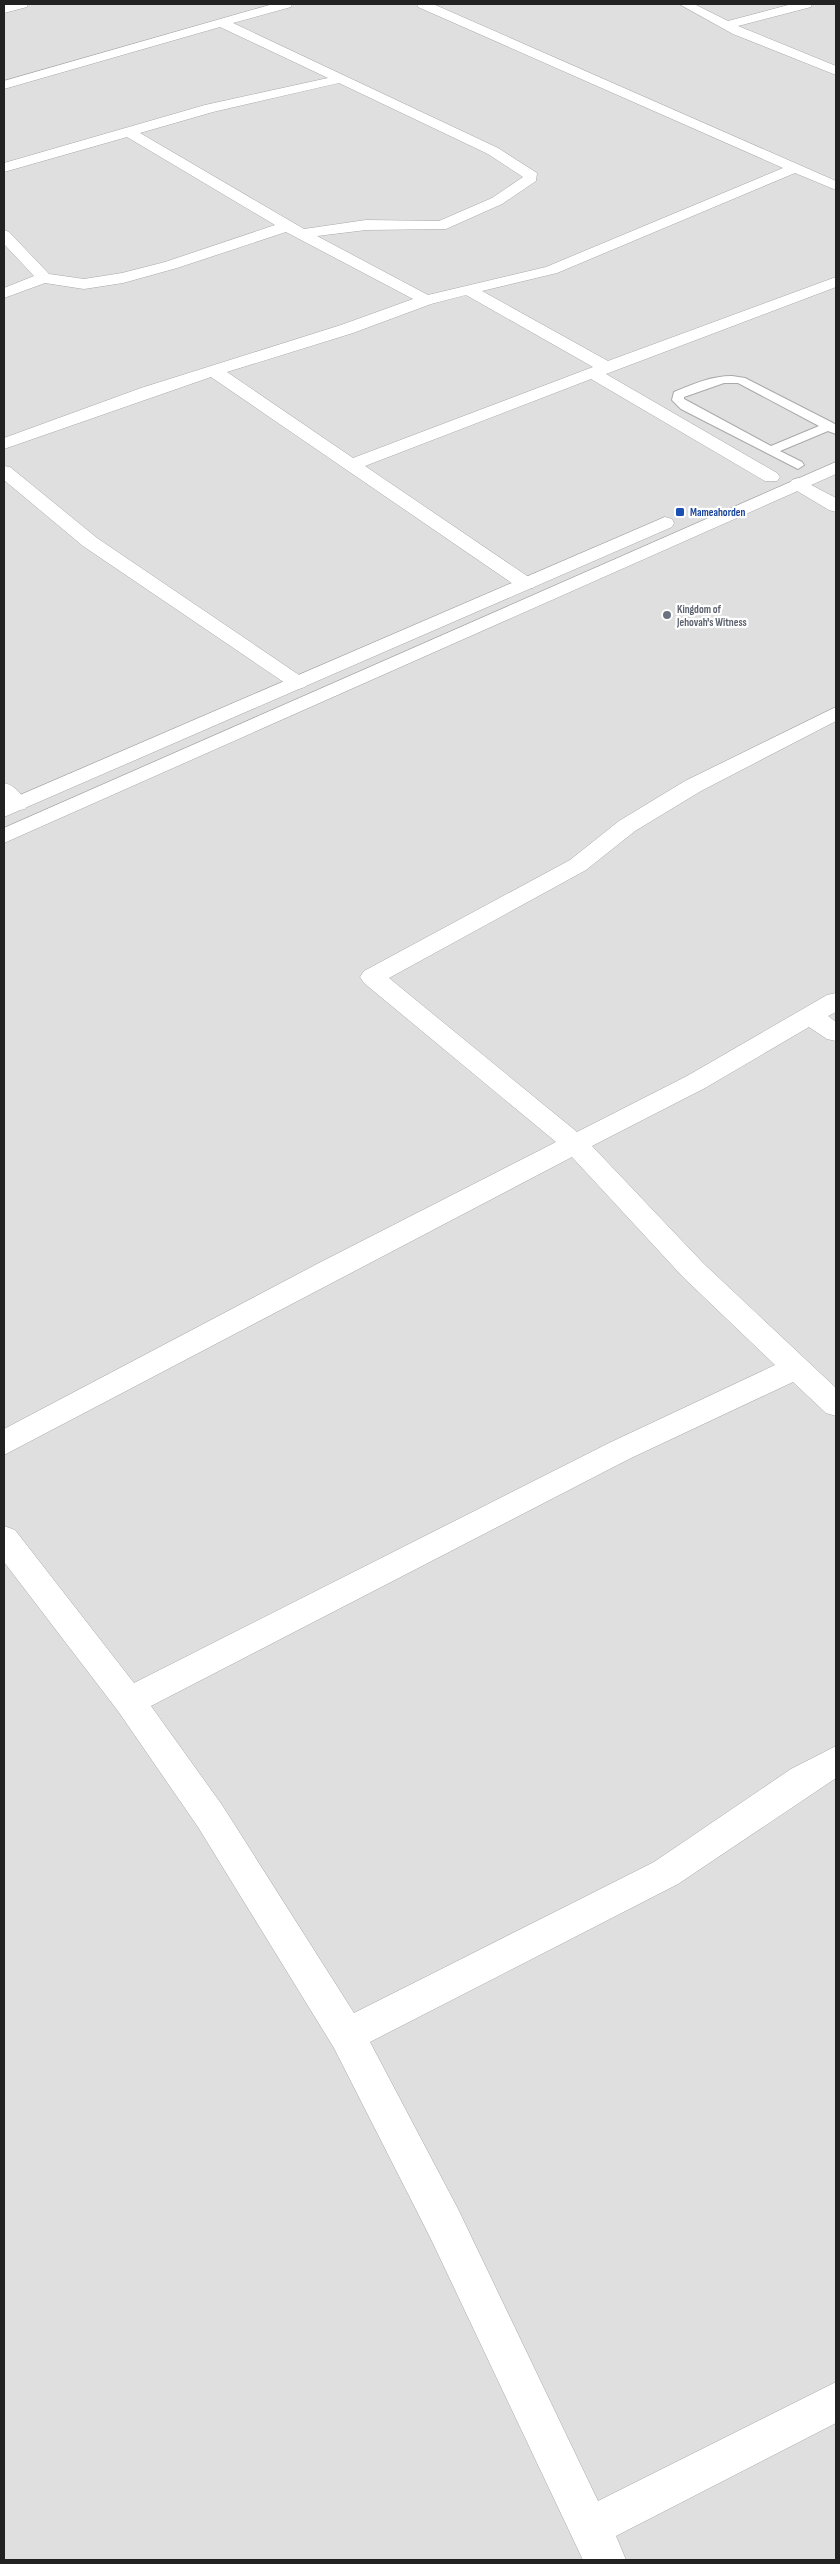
<svg xmlns="http://www.w3.org/2000/svg" width="840" height="2564" viewBox="0 0 840 2564" font-family="'Sofia Sans Condensed',sans-serif">
<style>
.residential{fill:#e0dfdf}
.lines{fill:none;stroke-linecap:round;stroke-linejoin:round}
.service-casing{stroke:#a9a9a9;stroke-width:2}
.minor-casing{stroke:#a9a9a9;stroke-width:1}
.tertiary-casing{stroke:#a9a9a9;stroke-width:1}
.service{fill:#fff;fill-rule:evenodd}
.minor{fill:#fff;fill-rule:evenodd}
.tertiary{fill:#fff;fill-rule:evenodd}
.transit-dot{fill:#1a4fb4;stroke:#fff;stroke-width:2}
.worship-dot{fill:#6b7280;stroke:#fff;stroke-width:2}
.labels{text-anchor:middle;stroke-width:4.5;stroke-linejoin:round;paint-order:stroke}
.far-transit-label{font-size:11px;font-weight:bold;fill:#164399;stroke:#fff;text-anchor:start}
.far-worship-label{font-size:11px;font-weight:bold;fill:#5b616d;stroke:#fff;text-anchor:start}
</style>
<rect width="100%" height="100%" fill="#f2efe9"/>
<path class="residential" d="M4 4H836V2560H4Z"/>
<g class="lines">
<g class="service-casing">
<path id="service" d="M732 376 745 378 833 423 836 425V434L828 431 780 451 802 462 804 465 798 469 681 409 672 400 674 392C693 384 711 376 732 376ZM724 383H738L819 426 771 446 684 399V397Z"/>
</g>
<g class="minor-casing">
<path id="minor" d="M9 4H28L27 7 4 13V5Z
M273 4H292L291 7 233 23 498 148 537 173 536 181 502 204 446 229 366 230 317 236 428 295 546 267 783 168 418 7 417 4H433L836 181V190L795 173 557 273 482 291 608 361 836 277V287L606 374 777 473 780 477 777 481H765L591 379 365 466 533 580 536 584 533 588H519L211 377 4 449V438L141 388 341 325 413 299 286 232 177 268 123 283 84 289 45 283 4 298V288L34 276 4 244V230L9 232 49 274 84 279 122 273 165 262 275 225 127 137 4 172V163L205 105 328 78 220 27 4 89V81ZM339 83 488 154 523 177 492 198 439 221 366 220 304 229 140 133 213 112ZM466 295 593 367 353 458 227 372 353 333 431 304Z
M679 4H694L728 21 792 4H812L811 7 738 26 836 66V75L733 34Z
M4 466 10 467 97 538 305 679 308 683 305 687 298 689 291 687 83 546 4 480Z
M798 478 836 498V512L829 510 792 488 789 484 792 480Z
M836 707V721L701 791 635 831 586 870 389 978 577 1132 687 1076 827 995 836 993V1012L828 1016 836 1022V1041L827 1039 809 1027 705 1088 592 1146 703 1263 836 1388V1416L826 1413 793 1382 629 1459 151 1706 222 1805 354 2013 654 1862 791 1769 836 1746V1778L678 1884 370 2042 458 2209 598 2501 836 2382V2423L616 2536 626 2560H583L430 2237 334 2048 198 1827 118 1711 4 1562V1526L15 1530 134 1683 609 1443 775 1365 683 1277 572 1157 4 1455V1429L317 1264 556 1142 364 983 360 977 364 971 570 860 619 821 685 781Z
M4 783C15 785 22 795 28 804L25 809C15 811 10 810 4 802Z"/>
</g>
<g class="tertiary-casing">
<path id="tertiary" d="M836 462V474L4 843V828Z
M665 517 672 519 674 523 672 527 4 817V802Z"/>
</g>
<use href="#service" class="service"/>
<use href="#minor" class="minor"/>
<use href="#tertiary" class="tertiary"/>
</g>
<rect class="transit-dot" x="675" y="507" width="10" height="10" rx="2.5"/>
<circle class="worship-dot" cx="667" cy="615" r="5"/>
<g class="labels">
<g class="far-transit-label">
<text x="690" y="516">Mameahorden</text>
</g>
<g class="far-worship-label">
<text x="677" y="613">Kingdom of<tspan x="677" dy="13">Jehovah's Witness</tspan></text>
</g>
</g>
<rect width="840" height="2564" fill="none" stroke="#222222" stroke-width="10"/>
</svg>
